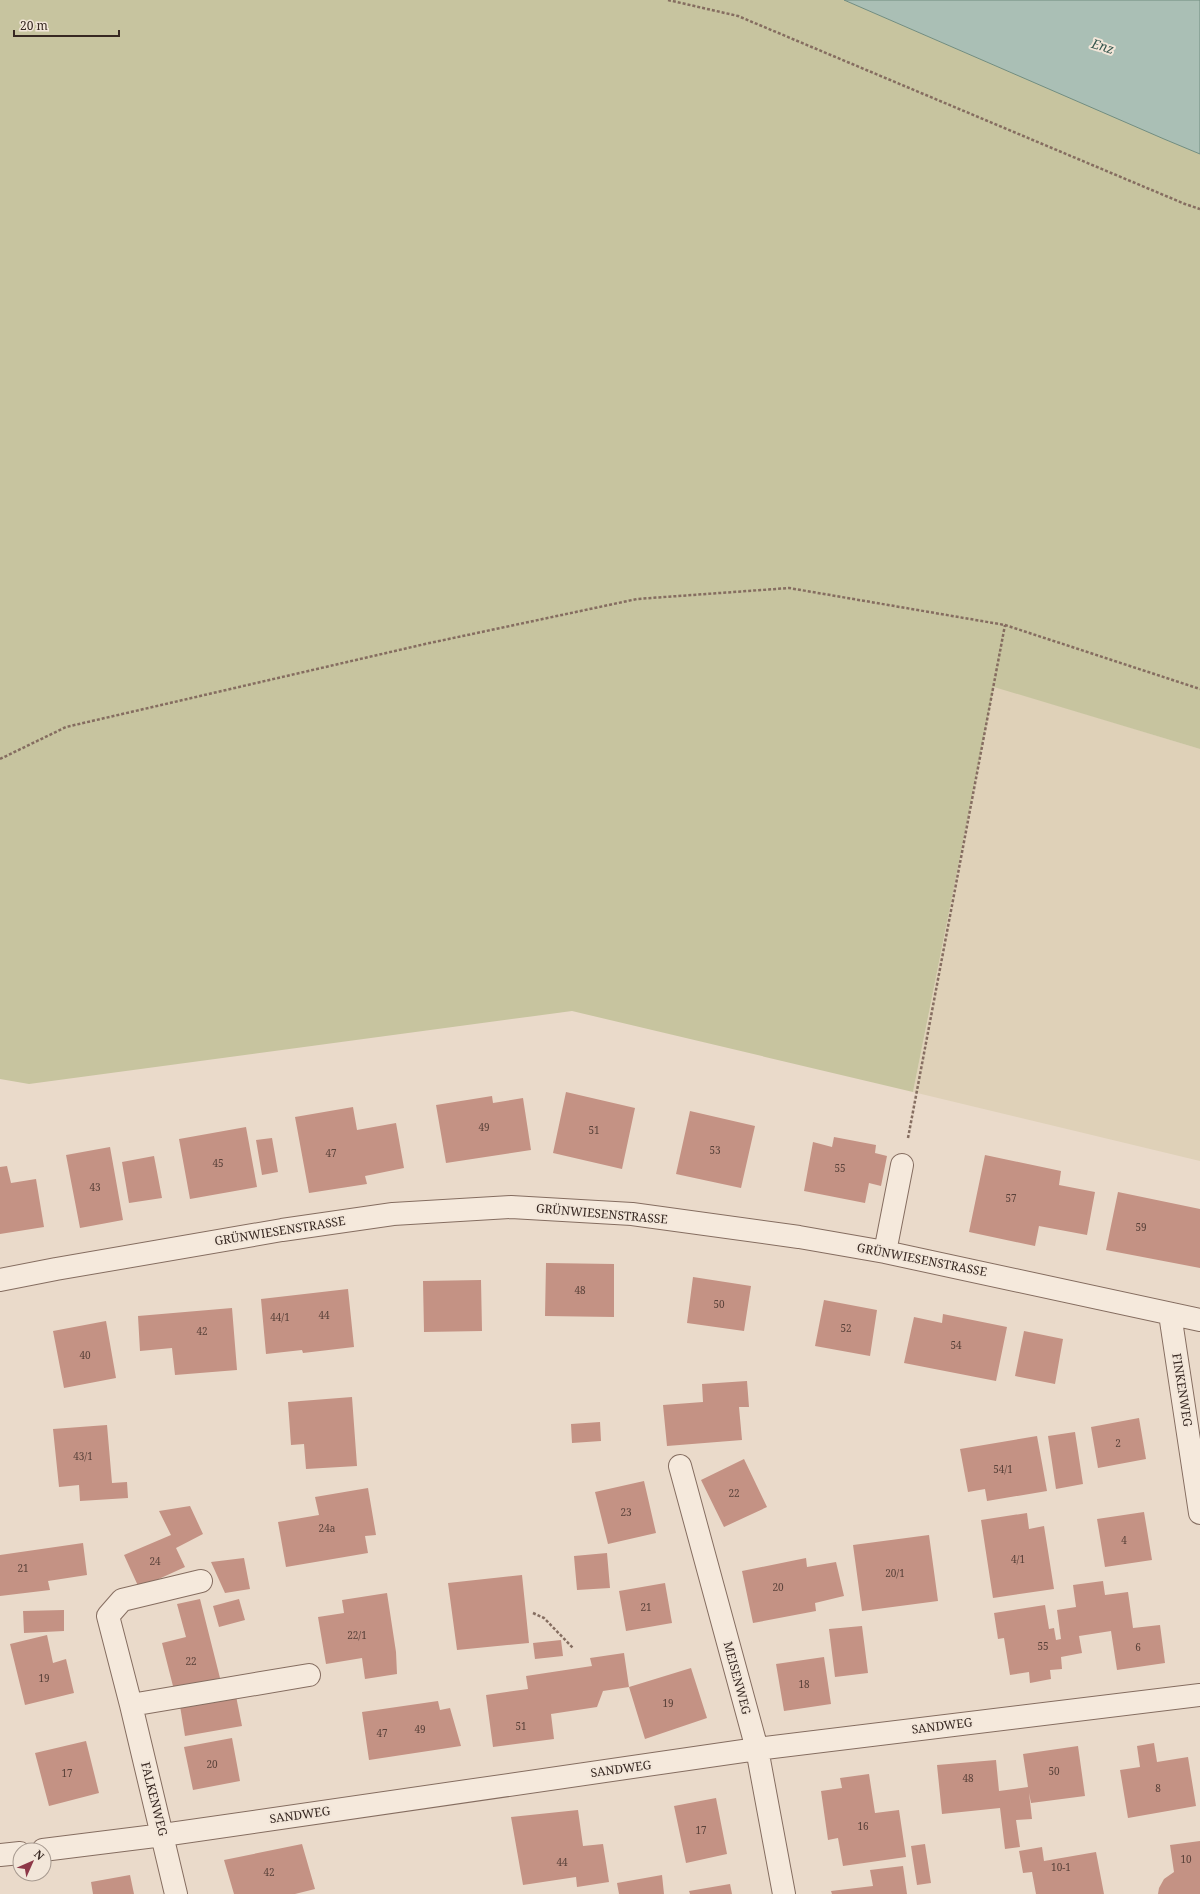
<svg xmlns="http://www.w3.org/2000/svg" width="1200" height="1894" viewBox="0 0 1200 1894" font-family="'Noto Serif',serif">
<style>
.farmland{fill:#dfd1b8}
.green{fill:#c7c49f}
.water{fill:#aabfb5;stroke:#718d80}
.building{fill:#c49284}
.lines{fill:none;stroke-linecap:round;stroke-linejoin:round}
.minor-casing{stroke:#856d60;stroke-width:24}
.path{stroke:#856d60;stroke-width:2.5;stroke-dasharray:3 2;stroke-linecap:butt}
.minor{stroke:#f5e9dc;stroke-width:22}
.labels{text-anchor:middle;stroke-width:4;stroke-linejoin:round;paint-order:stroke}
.number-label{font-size:10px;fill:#5a423a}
.street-label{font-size:12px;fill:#372822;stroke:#f2e6d9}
.water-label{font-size:13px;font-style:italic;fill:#33554c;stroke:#f2e6d9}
</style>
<rect width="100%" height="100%" fill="#eadaca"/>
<path class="farmland" d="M994 686 1200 749V1161L913 1092Z"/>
<path class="green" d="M0 0H844L1200 154V749L994 687 913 1092 572 1011 29 1084 0 1079Z"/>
<path class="water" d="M844 0H1200V154L1164 139Z"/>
<path class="building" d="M566 1092 635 1108 622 1169 553 1153Z
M492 1096 493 1103 523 1098 531 1150 446 1163 436 1105Z
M353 1107 357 1130 396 1123 404 1168 365 1176 367 1184 309 1193 295 1117Z
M690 1111 755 1126 741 1188 676 1174Z
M246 1127 257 1187 190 1199 179 1139Z
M834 1137 876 1145 875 1153 887 1156 881 1186 869 1183 865 1203 804 1191 813 1142 832 1147Z
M272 1138 278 1172 262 1175 256 1140Z
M110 1147 123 1220 80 1228 66 1155Z
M985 1155 1061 1171 1059 1185 1095 1192 1087 1235 1039 1226 1035 1246 969 1232Z
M154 1156 162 1198 129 1203 122 1162Z
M7 1166 11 1183 36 1179 44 1227 0 1234V1167Z
M1118 1192 1200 1209V1268L1106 1250Z
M546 1263 614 1264V1317L545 1316Z
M693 1277 751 1286 744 1331 687 1323Z
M481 1280 482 1331 424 1332 423 1281Z
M348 1289 354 1347 303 1353 302 1350 266 1354 261 1299Z
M824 1300 877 1310 870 1356 815 1346Z
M232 1308 237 1370 175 1375 172 1348 140 1351 138 1316Z
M943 1314 1007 1327 996 1381 904 1363 914 1317 942 1323Z
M106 1321 116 1378 64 1388 53 1331Z
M1024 1331 1063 1339 1055 1384 1015 1376Z
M747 1381 749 1407H739L742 1440 667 1446 663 1405 703 1402 702 1384Z
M352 1397 357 1466 306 1469 304 1444 291 1445 288 1402Z
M1139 1418 1146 1459 1098 1468 1091 1427Z
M600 1422 601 1441 572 1443 571 1424Z
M107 1425 112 1483 127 1482 128 1498 80 1501 79 1485 59 1487 53 1429Z
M1075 1432 1083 1484 1056 1489 1048 1436Z
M1037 1436 1047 1491 987 1501 985 1489 968 1492 960 1449Z
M744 1459 767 1507 724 1527 701 1480Z
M644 1481 656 1533 608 1544 595 1492Z
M368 1488 376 1535 365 1536 368 1553 286 1567 278 1522 319 1515 315 1497Z
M190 1506 203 1534 176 1548 185 1567 139 1588 124 1555 171 1535 159 1511Z
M1144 1512 1152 1560 1105 1567 1097 1519Z
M1027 1513 1029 1529 1044 1526 1054 1589 993 1598 981 1520Z
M929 1535 938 1601 862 1611 853 1545Z
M83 1543 87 1575 48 1581 50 1590 0 1596V1555Z
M607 1553 610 1588 577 1590 574 1556Z
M244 1558 250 1589 225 1593 211 1562Z
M806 1558 807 1567 836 1562 844 1596 815 1603 816 1611 753 1623 742 1571Z
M522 1575 529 1643 457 1650 448 1583Z
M1103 1581 1105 1595 1128 1592 1133 1628 1160 1625 1165 1663 1117 1670 1111 1631 1079 1636 1082 1653 1061 1657 1062 1669 1050 1670 1051 1679 1030 1683 1029 1672 1010 1675 1004 1638 998 1639 994 1613 1045 1605 1049 1629 1054 1628 1056 1640 1061 1639 1057 1610 1076 1607 1073 1585Z
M665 1583 672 1623 626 1631 619 1591Z
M387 1593 396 1652 397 1674 365 1679 362 1658 326 1664 318 1617 344 1613 342 1600Z
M200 1599 220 1678 174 1690 162 1643 186 1637 177 1604Z
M239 1599 245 1620 219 1627 213 1606Z
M64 1610V1631L24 1633 23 1611Z
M862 1626 868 1673 835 1677 829 1629Z
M47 1635 53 1663 66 1659 74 1693 25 1705 10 1644Z
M561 1640 563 1656 535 1659 533 1643Z
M624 1653 629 1687 691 1668 707 1718 645 1739 629 1687 603 1691 597 1707 551 1714 554 1739 493 1747 486 1695 528 1689 526 1676 592 1666 590 1658Z
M824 1657 831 1704 784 1711 776 1664Z
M236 1696 242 1726 185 1736 180 1706Z
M438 1701 440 1710 450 1708 461 1746 369 1760 362 1712Z
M232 1738 240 1781 193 1790 184 1747Z
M86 1741 99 1793 49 1806 35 1753Z
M1154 1743 1157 1762 1188 1757 1196 1806 1128 1818 1120 1770 1140 1767 1137 1746Z
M1078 1746 1085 1796 1031 1803 1029 1793 1032 1819 1016 1820 1020 1847 1005 1849 1000 1808 942 1814 937 1765 996 1760 999 1791 1028 1787 1023 1754Z
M869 1774 875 1813 899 1810 906 1857 843 1866 838 1838 828 1840 821 1791 842 1788 840 1778Z
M716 1798 727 1854 686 1863 674 1806Z
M578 1810 583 1846 603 1844 609 1882 577 1887 576 1877 523 1885 511 1817Z
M1200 1841V1894H1158L1159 1888 1164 1879 1174 1872 1170 1845Z
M302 1844 315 1889 295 1894H234L224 1860Z
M925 1844 931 1883 917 1885 911 1846Z
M1042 1847 1044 1861 1096 1852 1104 1894H1036L1032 1872 1023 1873 1019 1851Z
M903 1866 907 1894H832L831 1891 873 1886 870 1870Z
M130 1875 134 1894H93L91 1882Z
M662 1875 664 1894H619L617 1883Z
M730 1884 732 1894H690L689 1891Z"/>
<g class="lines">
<g class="minor-casing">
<path id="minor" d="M885 1252 902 1165
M0 1280 56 1269 282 1230 393 1214 511 1207 632 1214 799 1237 885 1252 1200 1320
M1170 1314 1200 1513
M680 1466 757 1749 784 1894
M131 1705 309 1675
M43 1850 163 1835 757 1749 1200 1695
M0 1855 20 1853
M176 1894 131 1705 108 1616 122 1600 201 1581"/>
</g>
<path class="path" d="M668 0 738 16 1185 204 1200 209
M0 759 66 727 425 644 637 599 789 588 1005 625 1200 689
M908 1138 1005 625
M533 1613 544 1618 573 1648"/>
<use href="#minor" class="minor"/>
</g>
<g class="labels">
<g class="number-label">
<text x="484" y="1131">49</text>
<text x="594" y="1134">51</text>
<text x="715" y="1154">53</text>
<text x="331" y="1157">47</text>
<text x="218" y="1167">45</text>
<text x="840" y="1172">55</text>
<text x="95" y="1191">43</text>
<text x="1011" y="1202">57</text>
<text x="1141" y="1231">59</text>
<text x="580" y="1294">48</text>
<text x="719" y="1308">50</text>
<text x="324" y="1319">44</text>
<text x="280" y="1321">44/1</text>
<text x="846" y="1332">52</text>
<text x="202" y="1335">42</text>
<text x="956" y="1349">54</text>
<text x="85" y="1359">40</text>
<text x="1118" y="1447">2</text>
<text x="83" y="1460">43/1</text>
<text x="1003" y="1473">54/1</text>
<text x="734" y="1497">22</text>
<text x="626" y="1516">23</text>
<text x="327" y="1532">24a</text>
<text x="1124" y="1544">4</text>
<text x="1018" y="1563">4/1</text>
<text x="155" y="1565">24</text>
<text x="23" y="1572">21</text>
<text x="895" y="1577">20/1</text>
<text x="778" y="1591">20</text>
<text x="646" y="1611">21</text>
<text x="357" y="1639">22/1</text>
<text x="1043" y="1650">55</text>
<text x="1138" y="1651">6</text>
<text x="191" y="1665">22</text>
<text x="44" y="1682">19</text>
<text x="804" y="1688">18</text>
<text x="668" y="1707">19</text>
<text x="521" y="1730">51</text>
<text x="420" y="1733">49</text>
<text x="382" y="1737">47</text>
<text x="212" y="1768">20</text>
<text x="1054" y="1775">50</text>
<text x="67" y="1777">17</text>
<text x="968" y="1782">48</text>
<text x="1158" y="1792">8</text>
<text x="863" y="1830">16</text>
<text x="701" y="1834">17</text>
<text x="1186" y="1863">10</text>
<text x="562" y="1866">44</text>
<text x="1061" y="1871">10-1</text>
<text x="269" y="1876">42</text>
</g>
<g class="street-label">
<text transform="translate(602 1214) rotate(5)" y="4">GRÜNWIESENSTRASSE</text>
<text transform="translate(280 1231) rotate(-9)" y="4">GRÜNWIESENSTRASSE</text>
<text transform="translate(922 1260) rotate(11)" y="4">GRÜNWIESENSTRASSE</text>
<text transform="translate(1182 1390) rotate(81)" y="4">FINKENWEG</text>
<text transform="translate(737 1678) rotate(75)" y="4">MEISENWEG</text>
<text transform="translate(942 1726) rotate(-7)" y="4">SANDWEG</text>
<text transform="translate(621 1769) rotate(-8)" y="4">SANDWEG</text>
<text transform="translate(154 1799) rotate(76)" y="4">FALKENWEG</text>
<text transform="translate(300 1815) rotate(-8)" y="4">SANDWEG</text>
</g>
<g class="water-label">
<text transform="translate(1103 46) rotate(17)" y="5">Enz</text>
</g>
</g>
<g transform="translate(32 1862) rotate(45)"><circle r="19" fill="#f2e6d9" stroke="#a79a90"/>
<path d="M0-3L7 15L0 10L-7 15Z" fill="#8d3748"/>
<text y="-6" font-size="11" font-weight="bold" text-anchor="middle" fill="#372822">N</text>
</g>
<path d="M14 30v6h105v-6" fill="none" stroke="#372822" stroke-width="2"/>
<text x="20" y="30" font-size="12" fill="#372822" stroke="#f2e6d9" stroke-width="3" paint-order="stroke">20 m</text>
</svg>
